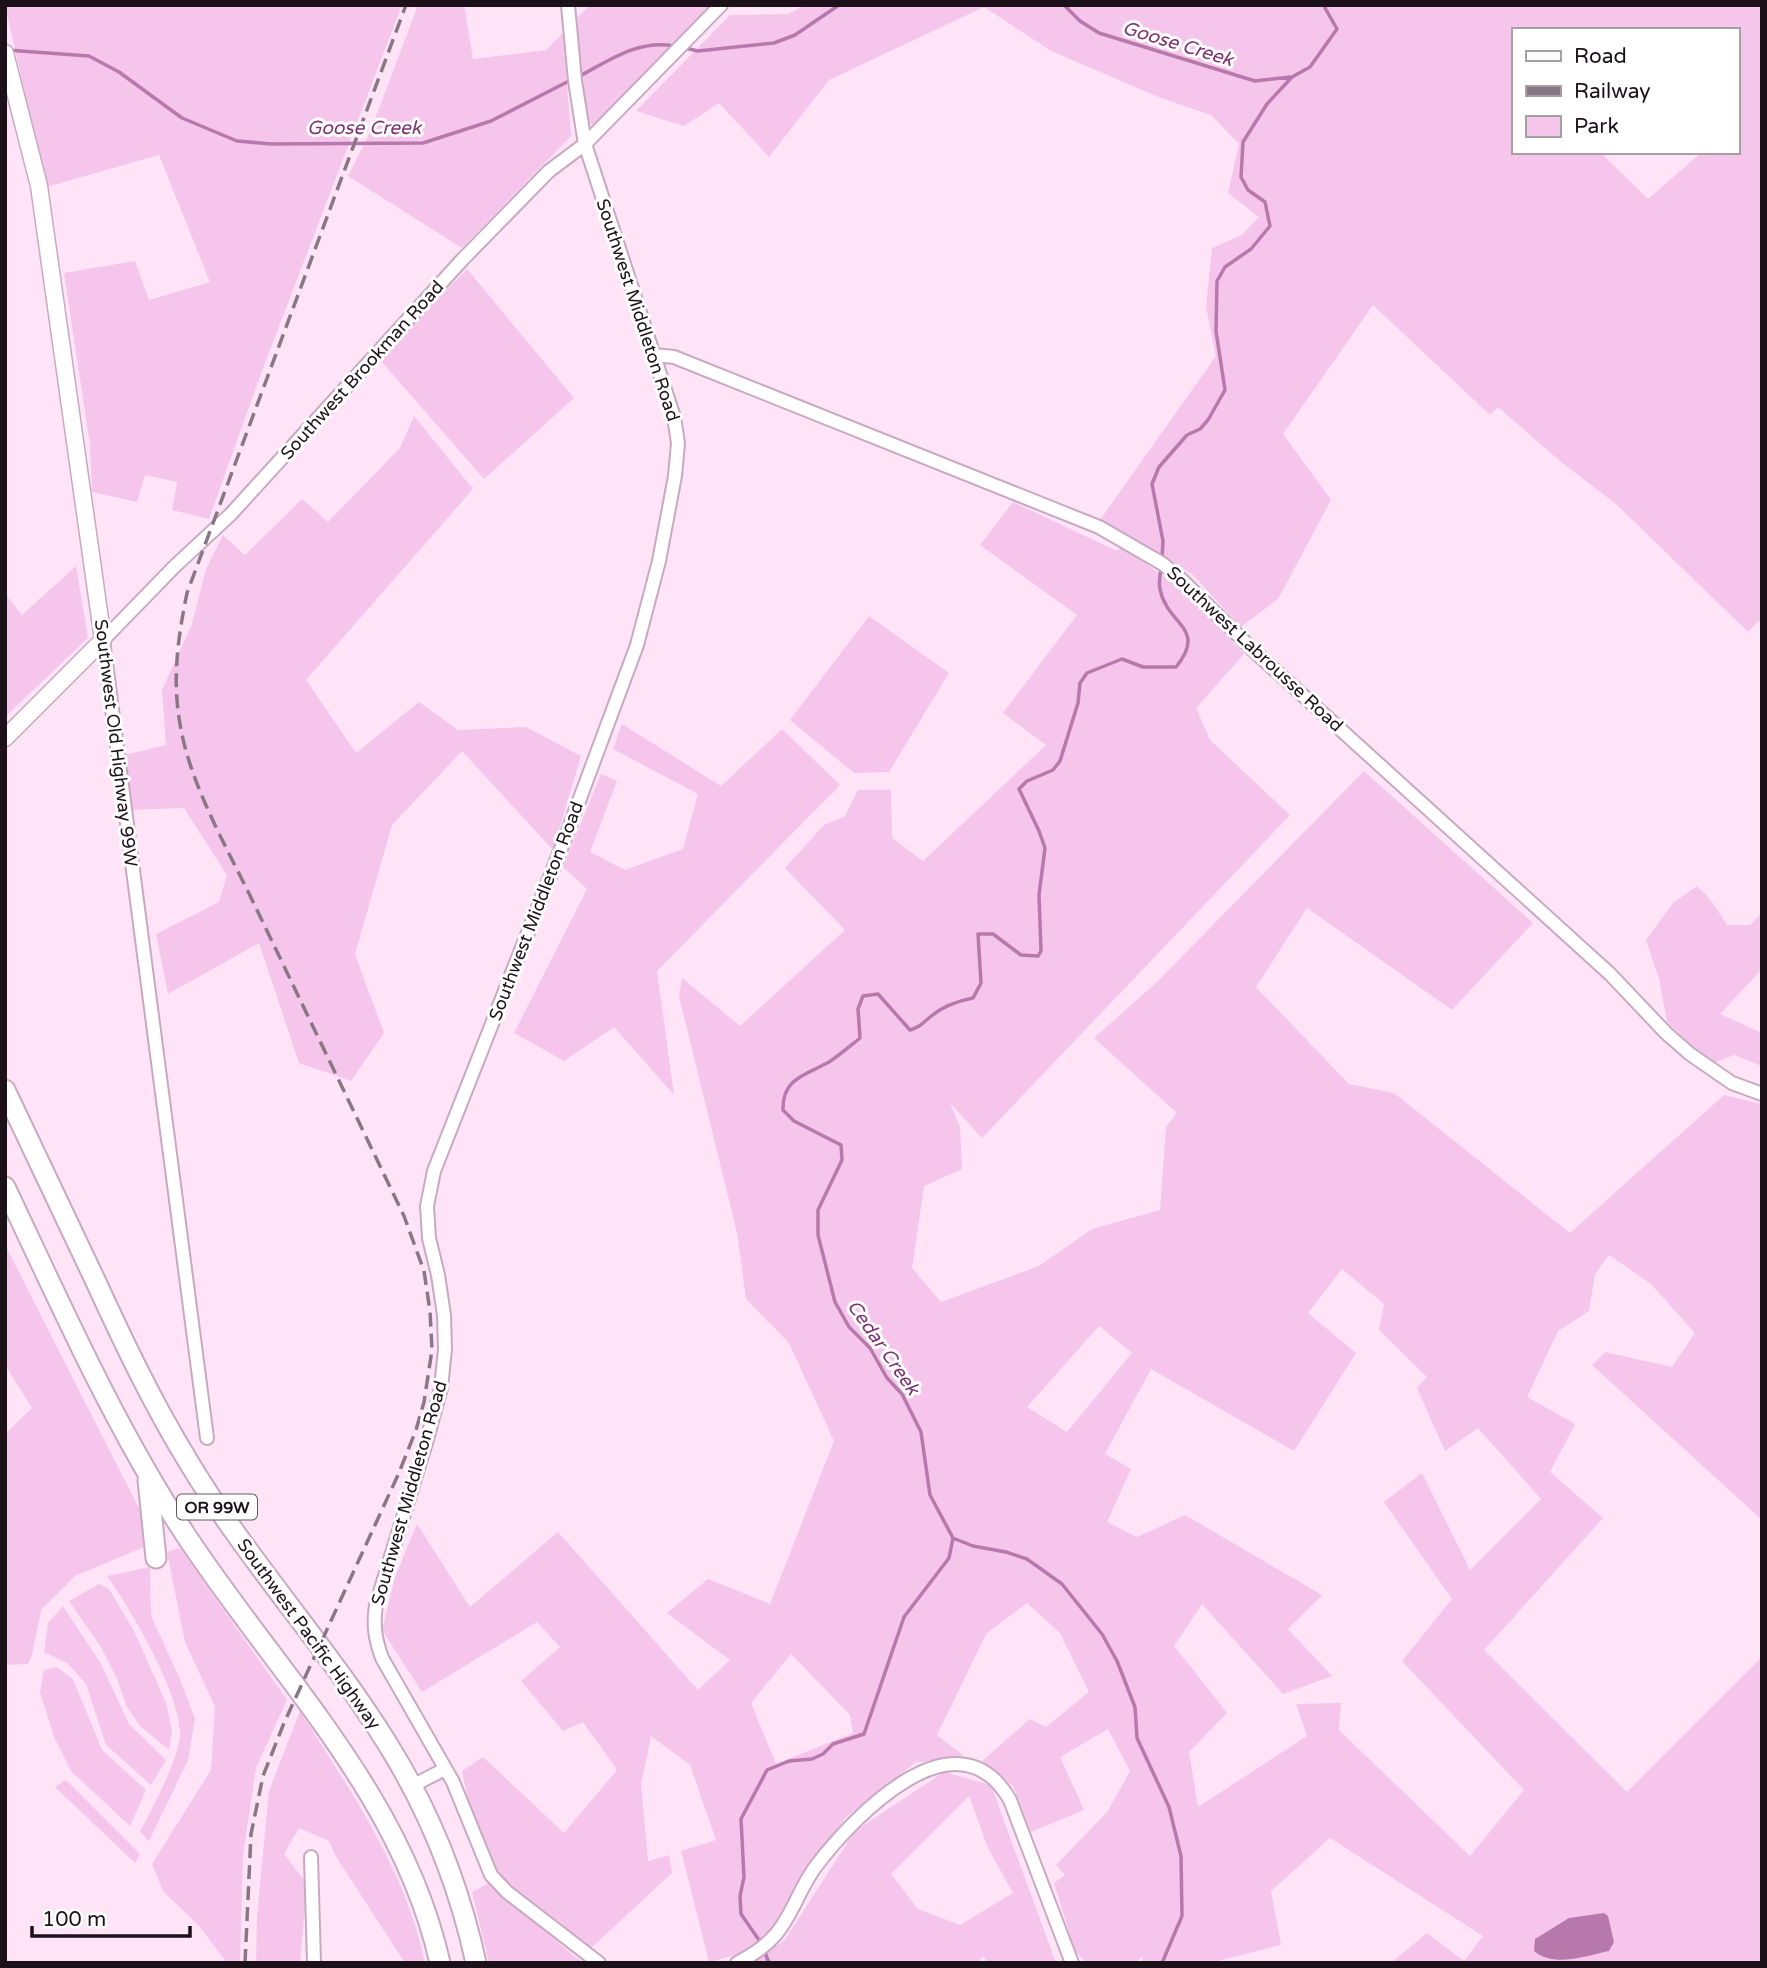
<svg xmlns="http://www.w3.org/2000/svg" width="1767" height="1968" viewBox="0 0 1767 1968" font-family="'Varela Round',sans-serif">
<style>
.green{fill:#f5c5eb;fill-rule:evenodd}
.water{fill:#b779ab}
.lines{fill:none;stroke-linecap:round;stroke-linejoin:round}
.stream{stroke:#b779ab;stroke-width:3.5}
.minor-casing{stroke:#c8a9c1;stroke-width:16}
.tertiary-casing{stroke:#c8a9c1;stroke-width:19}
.trunk-casing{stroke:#c8a9c1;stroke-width:23}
.minor{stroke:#fff;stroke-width:12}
.tertiary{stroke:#fff;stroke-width:16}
.trunk{stroke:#fff;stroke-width:19}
.rail{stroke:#8a7785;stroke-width:3.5;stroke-dasharray:14 7;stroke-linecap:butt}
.labels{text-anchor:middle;stroke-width:6;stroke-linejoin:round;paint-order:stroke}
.shield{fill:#fff;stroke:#60585e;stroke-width:2}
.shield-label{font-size:16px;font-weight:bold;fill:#1c1119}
.street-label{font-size:18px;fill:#1c1119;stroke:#fff}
.water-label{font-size:19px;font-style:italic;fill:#7c3170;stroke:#fff}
</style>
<rect width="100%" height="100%" fill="#ffe4f8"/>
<path class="green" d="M5 5H402L260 376 209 519 172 510 177 482 145 475 137 502 92 492 90 445 64 273 135 261 149 300 210 282 159 155 46 187Z
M418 5H464L473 59 546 50 563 33 571 136 462 248 348 176 371 130Z
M590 5H711L596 126 587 122 574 21Z
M805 5H1762V625L1758 621 1748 632 1616 504 1561 462 1498 407 1490 415 1373 305 1283 434 1331 500 1278 599 1241 627 1192 574 1100 520 1216 356 1206 307 1212 248 1242 235 1259 217 1228 193 1239 144 1211 115 1161 98 1051 51 984 7 829 80 769 157 719 103 684 126 636 111 730 15 788 14ZM1513 30H1737V152H1702L1648 199 1600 152H1513Z
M467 269 574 398 484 479 381 361 390 348Z
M414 416 473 489 306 680 356 753 419 702 458 730 526 727 581 756 553 850 462 751 392 825 355 954 384 1033 351 1081 299 1063 259 943 168 994 156 934 219 902 227 875 184 808 129 810 121 756 166 745 162 690 192 624 206 569 223 535 245 555 302 499 328 522 400 448Z
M1013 502 1117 551 1122 547 1183 590 1244 654 1196 708 1210 740 1290 815 982 1138 950 1103 960 1127 962 1169 924 1186 912 1268 941 1302 1039 1266 1092 1229 1160 1210 1166 1127 1177 1113 1094 1038 1157 982 1364 771 1533 923 1452 1010 1307 908 1256 987 1349 1084 1394 1093 1570 1233 1724 1095 1762 1104V1520L1592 1365 1605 1352 1672 1367 1695 1333 1651 1284 1609 1255 1595 1274 1589 1311 1558 1331 1527 1397 1575 1424 1550 1472 1603 1518 1484 1650 1627 1792 1762 1657V1963H1391L1427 1933 1464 1961 1483 1936 1330 1838 1271 1891 1281 1945 1210 1963H1143L1142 1957 1134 1963H1088L1075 1952 1054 1883 1065 1875 1056 1865 1108 1811 1130 1771 1108 1729 1060 1757 1084 1810 1031 1832 1013 1786 982 1761 1030 1719 1046 1727 1089 1692 1060 1633 1027 1603 986 1634 937 1735 963 1755 955 1761 916 1762 845 1818 771 1933 743 1953 709 1962 681 1851 716 1840 690 1765 651 1736 641 1785 648 1861 669 1855 672 1873 590 1949 493 1873 473 1822 462 1771 483 1757 564 1833 617 1770 583 1722 563 1731 521 1681 560 1647 537 1622 422 1692 382 1630 395 1577 417 1524 470 1607 558 1532 698 1690 730 1660 667 1613 708 1579 770 1604 834 1441 789 1343 746 1299 737 1233 679 996 682 978 740 1026 845 930 785 868 824 825 845 816 858 790H891L892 838 923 861 1046 745 1003 713 1077 615 980 545ZM1342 1269 1384 1304 1379 1330 1427 1377 1417 1388 1445 1451 1478 1428 1541 1499 1470 1570 1422 1473 1384 1502 1452 1599 1402 1661 1524 1790 1470 1856 1339 1730 1341 1703 1296 1704 1307 1736 1198 1807 1189 1752 1227 1713 1174 1646 1202 1604 1283 1694 1332 1676 1288 1629 1322 1595 1185 1515 1137 1537 1107 1522 1131 1469 1105 1454 1151 1369 1294 1451 1356 1353 1308 1313ZM1099 1326 1132 1353 1067 1432 1027 1407ZM791 1654 850 1715 853 1733 776 1764 751 1703Z
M76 566 88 638 5 717V594L22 615Z
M869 616 949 673 889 772 854 773 790 720Z
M622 724 721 786 782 729 840 785 657 971 674 1095 614 1027 564 1061 514 1033 587 889 563 867 601 774 617 781 590 852 625 870 683 849 698 794 613 749Z
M1697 886 1710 899 1727 925H1750L1762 913V969L1720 1014 1762 1033V1066L1734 1055 1711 1064 1667 1022 1659 979 1646 940 1673 903Z
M5 1245 142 1514 149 1545 75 1576 41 1610 32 1655 28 1664 5 1665V1434L32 1408 5 1365Z
M180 1548 287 1700 256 1768 243 1855 240 1963H227L199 1926 163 1891 152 1864 211 1770 215 1707 185 1642 167 1552Z
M150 1567 151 1616 180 1679 195 1719 188 1760 149 1841 140 1832C151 1810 181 1756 180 1732 179 1692 131 1609 107 1576Z
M99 1584 109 1589 134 1631 166 1703 172 1731 169 1750 140 1726 127 1707 117 1679 101 1647 69 1601Z
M63 1606 101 1664 129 1724 166 1760 151 1785 106 1745 86 1684 67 1663 44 1652 48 1623Z
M57 1667 73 1679 102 1750 146 1790 130 1826 71 1771 54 1737 40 1692 44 1670Z
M300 1711C350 1791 405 1868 425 1963H405L335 1855 329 1841 299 1828 284 1854 307 1884 300 1963H256L257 1916 269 1791Z
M944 1772 991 1785 1056 1963H988L983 1956 977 1963H747L784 1941 855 1831ZM969 1796 988 1848 1013 1893 960 1925 918 1909 891 1874Z
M66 1780 140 1854 135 1863 55 1787Z
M489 1883 574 1956 584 1963H489L472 1892Z"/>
<path class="water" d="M1604 1913 1608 1916 1614 1942 1609 1951C1584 1956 1555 1968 1534 1951L1535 1939 1569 1918Z"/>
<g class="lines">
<path class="stream" d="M1064 5 1080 21 1099 33 1255 81 1290 77
M685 48 698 51 774 43 795 35 839 5
M7 50 89 56 119 72 182 118 237 141 272 144 423 143 491 121 571 80
M578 77C608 61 639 39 674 46
M1162 558 1163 541 1152 484 1159 467 1187 435 1200 429 1208 420 1225 390 1216 331 1217 281 1225 267 1251 249 1270 226 1265 202 1248 190 1241 177 1243 142 1267 104 1292 77 1310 67 1337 29 1325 8 1326 5
M953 1538 973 1546 1006 1552 1027 1559 1062 1584 1102 1634 1117 1661 1135 1707 1137 1738 1169 1807 1181 1856 1182 1916 1162 1963
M761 1943 741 1914 740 1896 744 1877 741 1819 767 1770 789 1761 812 1759 823 1754 833 1744 864 1734 904 1617 949 1558 953 1538 930 1495 921 1432 902 1394 887 1378 870 1348 849 1327 835 1302 818 1235V1210L842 1160 841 1145 794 1121 783 1110C782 1078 806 1075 829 1062 840 1055 850 1046 860 1038L858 1009 863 996 878 994 910 1030C920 1027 923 1023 930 1017 943 1006 957 1001 973 998L981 983 978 934H993L1021 955 1038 956 1041 951 1039 895 1045 848 1039 831 1019 789 1027 781 1053 770 1060 761 1078 703 1080 683 1087 673 1122 659 1143 667H1176C1208 627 1167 626 1160 589 1158 582 1161 573 1161 566
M764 1950 769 1963"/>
<g class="minor-casing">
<path id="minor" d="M568 5 575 81 585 144 674 417 678 443 675 476 659 561 637 645 566 836 434 1171 427 1206 429 1238 438 1275 444 1315 445 1349 441 1388 426 1443 376 1605C373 1624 375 1639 382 1658L453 1782 491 1875 507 1892 599 1963
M654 355 674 357 1099 527 1163 564 1182 580 1254 651 1610 974 1666 1033 1690 1054 1732 1083 1762 1094
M207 1438 103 640 175 566 231 514 462 260 549 171 585 144 721 5
M412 1786 445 1769
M311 1857 314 1963
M737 1963C751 1956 765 1947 776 1934 793 1914 800 1887 816 1866 854 1816 957 1708 1010 1800L1072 1963"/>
</g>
<g class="tertiary-casing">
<path id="tertiary" d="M5 53 39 186 103 640 5 738"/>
</g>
<g class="trunk-casing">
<path id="trunk" d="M5 1090C35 1154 66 1218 96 1282 124 1343 153 1404 188 1461 247 1560 326 1645 387 1743 429 1810 459 1885 476 1963
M5 1187C61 1305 114 1426 185 1534 277 1674 402 1794 440 1963
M148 1480 156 1558"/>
</g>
<use href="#minor" class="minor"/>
<use href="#tertiary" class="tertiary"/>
<use href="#trunk" class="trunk"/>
<path class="rail" d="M245 1963 251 1834 263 1776 284 1723 398 1475 416 1430 424 1402 432 1350 430 1311 424 1271 404 1216C355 1114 306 1012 257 910 230 853 190 786 180 724 172 679 178 637 187 593L406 5"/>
</g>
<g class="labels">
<rect class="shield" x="177" y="1494.5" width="80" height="25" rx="5"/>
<g class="shield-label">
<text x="217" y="1513">OR 99W</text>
</g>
<g class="street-label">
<text transform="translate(638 310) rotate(72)" y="6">Southwest Middleton Road</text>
<text transform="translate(362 370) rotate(-48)" y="6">Southwest Brookman Road</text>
<text transform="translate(1255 649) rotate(43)" y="6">Southwest Labrousse Road</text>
<text transform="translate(116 743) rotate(83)" y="6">Southwest Old Highway 99W</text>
<text transform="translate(536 911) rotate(-69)" y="6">Southwest Middleton Road</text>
<text transform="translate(409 1493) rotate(-74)" y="6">Southwest Middleton Road</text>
<text transform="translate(309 1634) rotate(54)" y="6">Southwest Pacific Highway</text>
</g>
<g class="water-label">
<text transform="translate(1178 43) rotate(17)" y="7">Goose Creek</text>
<text x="364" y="134">Goose Creek</text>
<text transform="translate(884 1347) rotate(55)" y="7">Cedar Creek</text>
</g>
</g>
<rect width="1767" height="1968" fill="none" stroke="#1c1119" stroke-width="14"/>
<rect x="1512" y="28" width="228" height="126" fill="#ffffff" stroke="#a4a0a3" stroke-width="2"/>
<rect x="1526" y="51" width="35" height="10" fill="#ffffff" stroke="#a4a0a3" stroke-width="2"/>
<text x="1574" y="63" font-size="21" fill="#1c1119">Road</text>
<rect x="1526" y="86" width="35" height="10" fill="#8a7785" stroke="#a4a0a3" stroke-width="2"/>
<text x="1574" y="98" font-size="21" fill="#1c1119">Railway</text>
<rect x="1526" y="116" width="35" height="21" fill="#f5c5eb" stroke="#a4a0a3" stroke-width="2"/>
<text x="1574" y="133" font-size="21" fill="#1c1119">Park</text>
<path d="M32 1926v10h158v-10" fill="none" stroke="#1c1119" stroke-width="3.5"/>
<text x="42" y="1926" font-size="21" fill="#1c1119" stroke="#ffffff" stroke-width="5" paint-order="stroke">100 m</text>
</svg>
